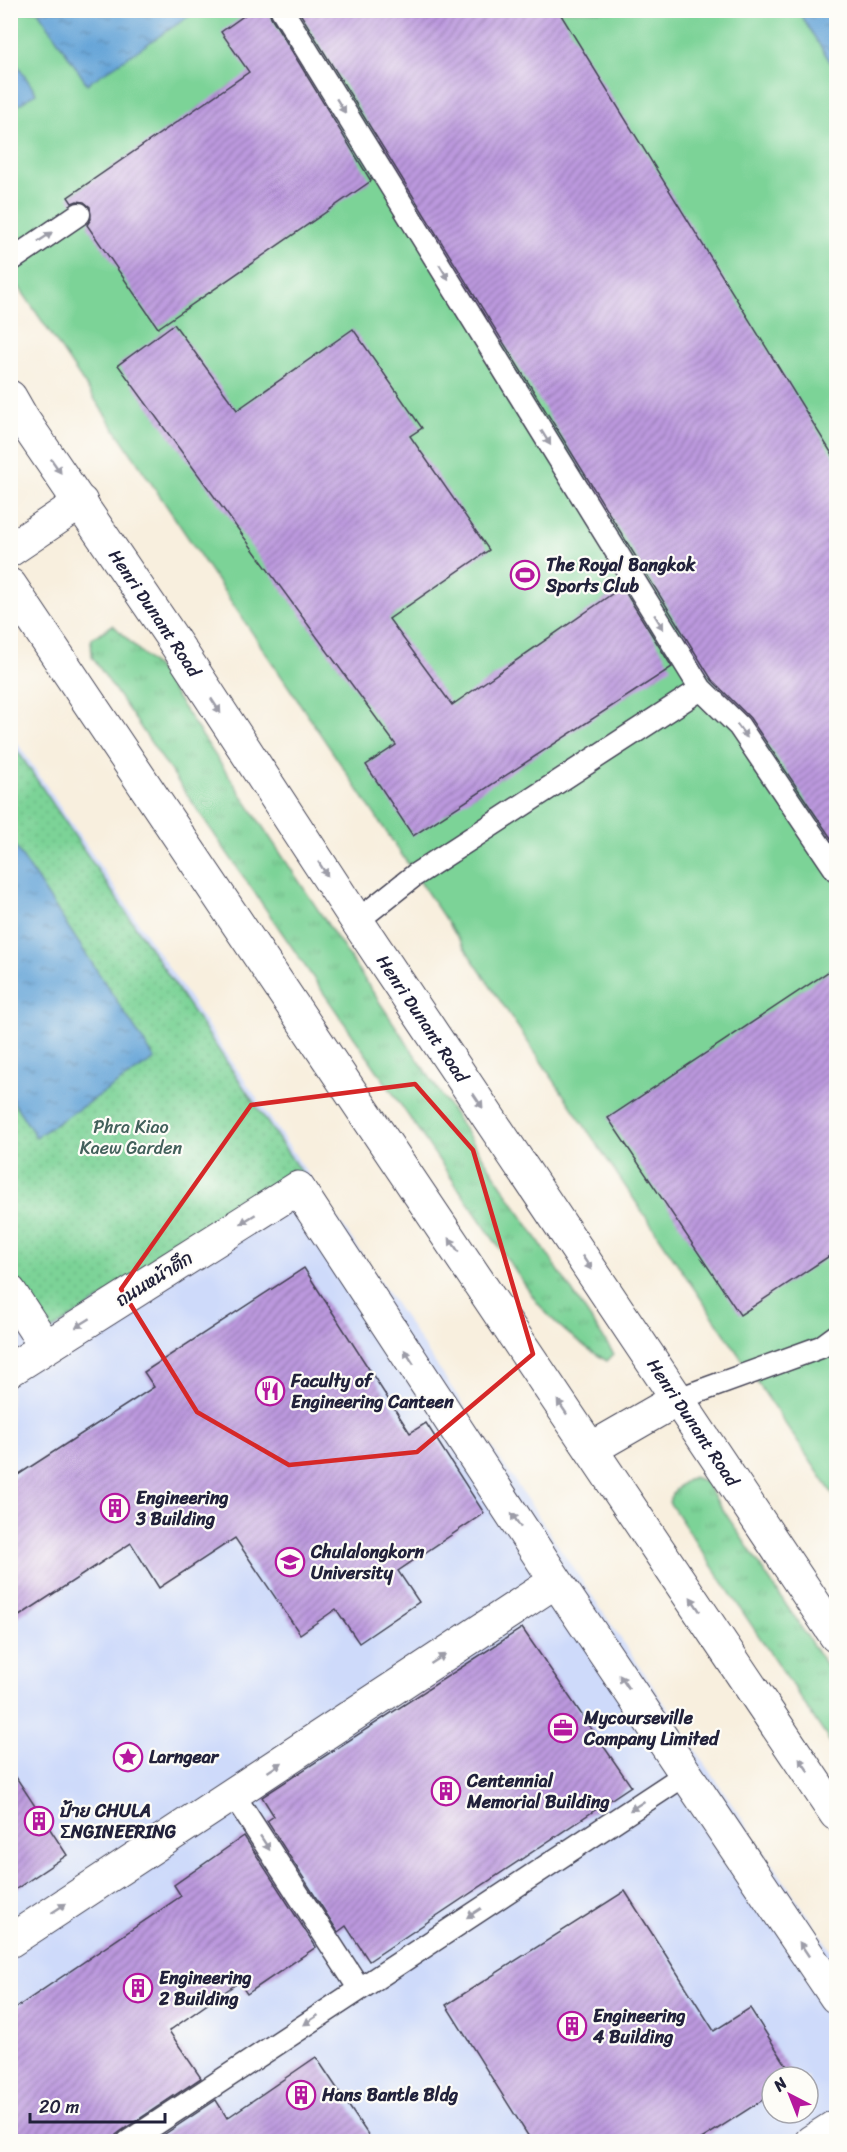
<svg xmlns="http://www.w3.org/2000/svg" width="847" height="2152" viewBox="0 0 847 2152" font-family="Sriracha,'Playpen Sans Thai',sans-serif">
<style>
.built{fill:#cedafa;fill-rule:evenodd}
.grass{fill:url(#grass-tufts);stroke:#4f7a69;stroke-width:1.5}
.garden{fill:url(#garden-dots);stroke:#4f7a69;stroke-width:1.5}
.pitch{fill:#7cd397;stroke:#4f7a69;stroke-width:1.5}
.water{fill:url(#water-ripples);stroke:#44648a;stroke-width:1.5}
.building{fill:url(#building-hatch)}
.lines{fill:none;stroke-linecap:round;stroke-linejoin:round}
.lane-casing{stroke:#424153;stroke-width:25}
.street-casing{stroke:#424153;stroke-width:35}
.secondary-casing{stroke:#424153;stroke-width:35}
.lane{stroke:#fff;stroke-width:22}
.street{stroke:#fff;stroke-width:33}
.secondary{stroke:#fff;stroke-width:33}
.oneway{fill:#9c9ca7}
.marked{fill:none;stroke:#d62828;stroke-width:4.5;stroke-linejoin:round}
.labels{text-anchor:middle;stroke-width:4.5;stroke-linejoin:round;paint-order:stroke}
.poi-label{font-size:18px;font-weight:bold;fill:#22223b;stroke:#fdfcf7;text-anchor:start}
.street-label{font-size:18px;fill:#22223b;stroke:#fdfcf7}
.park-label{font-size:18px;fill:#42605b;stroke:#fdfcf7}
</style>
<defs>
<pattern id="grass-tufts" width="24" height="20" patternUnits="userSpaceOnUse" patternTransform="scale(1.5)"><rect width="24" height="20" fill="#7cd397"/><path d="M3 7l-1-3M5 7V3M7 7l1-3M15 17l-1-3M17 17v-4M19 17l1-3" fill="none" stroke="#6bb583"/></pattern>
<pattern id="garden-dots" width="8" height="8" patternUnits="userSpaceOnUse" patternTransform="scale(1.5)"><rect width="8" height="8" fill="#7cd397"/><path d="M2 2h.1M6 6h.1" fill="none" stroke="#6bb583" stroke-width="1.8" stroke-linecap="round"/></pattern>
<pattern id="water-ripples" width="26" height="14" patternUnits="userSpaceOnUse" patternTransform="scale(1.5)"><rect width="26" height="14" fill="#66a5d8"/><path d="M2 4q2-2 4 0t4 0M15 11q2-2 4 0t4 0" fill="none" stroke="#5486b0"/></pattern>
<pattern id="building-hatch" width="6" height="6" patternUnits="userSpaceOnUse" patternTransform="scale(1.5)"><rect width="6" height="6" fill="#bc99de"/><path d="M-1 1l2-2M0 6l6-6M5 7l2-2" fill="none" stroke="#987cb5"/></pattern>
</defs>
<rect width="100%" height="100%" fill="#fdfcf7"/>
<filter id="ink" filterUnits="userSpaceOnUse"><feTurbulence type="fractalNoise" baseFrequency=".0167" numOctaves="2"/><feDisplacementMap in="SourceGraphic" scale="12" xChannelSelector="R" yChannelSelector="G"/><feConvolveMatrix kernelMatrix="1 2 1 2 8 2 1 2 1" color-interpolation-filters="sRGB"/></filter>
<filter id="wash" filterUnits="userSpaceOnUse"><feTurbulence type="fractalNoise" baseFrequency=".008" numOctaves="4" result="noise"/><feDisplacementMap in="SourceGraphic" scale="24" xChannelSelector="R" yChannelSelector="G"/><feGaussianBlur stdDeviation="1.35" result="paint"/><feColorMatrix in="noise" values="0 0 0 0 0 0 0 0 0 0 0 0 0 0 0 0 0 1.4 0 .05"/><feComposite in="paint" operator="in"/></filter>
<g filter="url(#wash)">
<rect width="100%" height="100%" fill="#f8efde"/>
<path class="built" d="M10 732 836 1958V2141H11ZM772 2077H808V2113H772Z"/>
<path class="grass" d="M113 625 157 668 614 1354 607 1361C579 1344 556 1326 536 1301L92 657 91 639Z
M693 1477 704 1481 836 1680V1751L669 1502C674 1489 681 1483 693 1477Z"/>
<path class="garden" d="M10 740 302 1174 45 1334 11 1280Z"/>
<path class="pitch" d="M10 11H836V1499L11 275Z"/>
<path class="water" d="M38 11H197L87 84Z
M798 11H836V71Z
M11 55 36 93 11 110H10Z
M11 840 155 1059 36 1137 11 1098Z"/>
<g id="blocks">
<path class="building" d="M252 10H269L271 17 371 181 158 328 87 225 91 219 90 207 84 202 77 201 72 203 68 197 249 72 221 32Z
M298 10H558L837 462V847L750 718 712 680Z
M174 324 237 410 353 329 422 428 410 436 489 550 389 619 452 705 622 587 672 667 413 836 366 765 396 745 118 365Z
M837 966V1251L740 1315 608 1118Z
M304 1268 410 1433 426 1423 484 1513 398 1571 419 1602 359 1643 336 1609 300 1634 235 1538 159 1588 131 1543 10 1622V1480L154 1387 144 1372Z
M522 1628 631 1786 369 1961 346 1926 338 1932 267 1821 274 1816 262 1797Z
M10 1768 67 1855 10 1893Z
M244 1836 316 1947 247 1994 239 1982 169 2031 201 2078 121 2131 116 2135 115 2142H10V2012L181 1896 174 1885Z
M625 1891 714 2031 750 2008 794 2077H772V2094L697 2142H532L446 2005Z
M316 2057 373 2142H153L216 2100 227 2118Z"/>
</g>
</g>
<g filter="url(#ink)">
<use href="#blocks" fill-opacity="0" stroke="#424153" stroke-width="1.5"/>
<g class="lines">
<g class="lane-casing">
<path id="lane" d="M282 10 701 689 739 726 836 870
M10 261 79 214
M357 921 415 875 701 689
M678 1399 821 1347 836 1336
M233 1794 359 1988
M128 2142 686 1774"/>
</g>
<g class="street-casing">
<path id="street" d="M10 1292 46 1347
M10 1370 298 1188 556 1581 836 1997
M10 1941 556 1581
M811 2142 836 2126"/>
</g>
<g class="secondary-casing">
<g id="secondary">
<path id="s1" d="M10 397 22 418 170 635 357 921 836 1636"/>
<path d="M10 550 81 502"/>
<path d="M10 585 836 1814"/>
<path d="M591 1449 678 1399"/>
</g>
</g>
<use href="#lane" class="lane"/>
<use href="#street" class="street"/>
<use href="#secondary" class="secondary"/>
</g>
<defs><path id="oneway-solid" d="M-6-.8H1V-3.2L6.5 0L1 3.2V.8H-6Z" transform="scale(1.5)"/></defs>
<g class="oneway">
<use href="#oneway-solid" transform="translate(341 106) rotate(58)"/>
<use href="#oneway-solid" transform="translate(45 237) rotate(-34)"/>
<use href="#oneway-solid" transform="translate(444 272) rotate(58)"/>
<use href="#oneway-solid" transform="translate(546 438) rotate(58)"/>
<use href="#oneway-solid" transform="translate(56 466) rotate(55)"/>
<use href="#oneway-solid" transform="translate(659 622) rotate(58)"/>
<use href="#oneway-solid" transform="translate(216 706) rotate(57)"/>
<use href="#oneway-solid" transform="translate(742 731) rotate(53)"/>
<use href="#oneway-solid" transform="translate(323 869) rotate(57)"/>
<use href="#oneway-solid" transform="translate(478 1101) rotate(56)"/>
<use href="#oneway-solid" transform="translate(248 1219) rotate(148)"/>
<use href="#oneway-solid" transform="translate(454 1245) rotate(-124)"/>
<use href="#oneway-solid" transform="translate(587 1263) rotate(56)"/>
<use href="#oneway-solid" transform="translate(83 1323) rotate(148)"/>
<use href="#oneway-solid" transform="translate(409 1357) rotate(-123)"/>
<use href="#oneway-solid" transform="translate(562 1407) rotate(-124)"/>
<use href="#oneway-solid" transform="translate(516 1520) rotate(-123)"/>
<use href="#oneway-solid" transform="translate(695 1604) rotate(-124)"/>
<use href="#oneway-solid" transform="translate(438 1659) rotate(-33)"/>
<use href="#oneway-solid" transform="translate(624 1682) rotate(-124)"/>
<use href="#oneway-solid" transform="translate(804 1765) rotate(-124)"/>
<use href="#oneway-solid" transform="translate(275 1767) rotate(-33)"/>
<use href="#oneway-solid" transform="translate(637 1806) rotate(147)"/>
<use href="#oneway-solid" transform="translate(265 1843) rotate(57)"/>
<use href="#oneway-solid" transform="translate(59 1908) rotate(-33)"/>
<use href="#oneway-solid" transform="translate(474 1913) rotate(147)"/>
<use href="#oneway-solid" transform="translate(804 1949) rotate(-124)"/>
<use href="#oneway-solid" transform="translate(311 2020) rotate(146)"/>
</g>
</g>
<path class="marked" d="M415 1084 473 1150 533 1354 417 1452 289 1465 197 1412 121 1289 251 1105Z"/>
<defs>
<g id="stadium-ring" transform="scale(1.5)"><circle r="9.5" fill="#fdfcf7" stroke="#b5179e" stroke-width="1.5"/><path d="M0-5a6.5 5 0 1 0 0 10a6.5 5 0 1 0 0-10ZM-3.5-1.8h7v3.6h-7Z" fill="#b5179e"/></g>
<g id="restaurant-ring" transform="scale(1.5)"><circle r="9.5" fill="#fdfcf7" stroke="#b5179e" stroke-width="1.5"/><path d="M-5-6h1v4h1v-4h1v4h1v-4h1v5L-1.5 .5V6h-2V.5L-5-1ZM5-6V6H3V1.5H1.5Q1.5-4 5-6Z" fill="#b5179e"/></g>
<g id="building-ring" transform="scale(1.5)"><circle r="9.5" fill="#fdfcf7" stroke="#b5179e" stroke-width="1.5"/><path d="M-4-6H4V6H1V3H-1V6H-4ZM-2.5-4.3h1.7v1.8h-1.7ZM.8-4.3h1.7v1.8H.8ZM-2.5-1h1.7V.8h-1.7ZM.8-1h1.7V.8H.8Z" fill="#b5179e"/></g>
<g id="university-ring" transform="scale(1.5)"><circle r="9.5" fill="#fdfcf7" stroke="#b5179e" stroke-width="1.5"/><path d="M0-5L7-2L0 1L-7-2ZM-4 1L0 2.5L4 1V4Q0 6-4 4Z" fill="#b5179e"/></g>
<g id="office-ring" transform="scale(1.5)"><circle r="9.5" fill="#fdfcf7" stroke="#b5179e" stroke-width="1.5"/><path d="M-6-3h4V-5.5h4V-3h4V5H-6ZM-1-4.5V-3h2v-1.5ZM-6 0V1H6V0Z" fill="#b5179e"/></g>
<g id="sight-ring" transform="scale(1.5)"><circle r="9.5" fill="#fdfcf7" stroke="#b5179e" stroke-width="1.5"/><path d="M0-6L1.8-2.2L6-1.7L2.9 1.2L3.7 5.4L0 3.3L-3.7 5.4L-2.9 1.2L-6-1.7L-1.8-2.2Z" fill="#b5179e"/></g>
</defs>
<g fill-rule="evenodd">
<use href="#stadium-ring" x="525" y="575"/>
<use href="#restaurant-ring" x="270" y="1391"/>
<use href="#building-ring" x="115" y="1508"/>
<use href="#university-ring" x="290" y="1562"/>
<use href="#office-ring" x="563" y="1728"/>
<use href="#sight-ring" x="128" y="1757"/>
<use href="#building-ring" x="446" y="1791"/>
<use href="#building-ring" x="39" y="1821"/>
<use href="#building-ring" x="138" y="1988"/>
<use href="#building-ring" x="572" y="2026"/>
<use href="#building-ring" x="301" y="2095"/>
</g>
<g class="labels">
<g class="poi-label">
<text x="546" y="571">The Royal Bangkok<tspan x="546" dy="21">Sports Club</tspan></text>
<text x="291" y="1387">Faculty of<tspan x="291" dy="21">Engineering Canteen</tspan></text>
<text x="136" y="1504">Engineering<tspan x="136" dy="21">3 Building</tspan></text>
<text x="311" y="1558">Chulalongkorn<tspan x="311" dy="21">University</tspan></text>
<text x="584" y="1724">Mycourseville<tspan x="584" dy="21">Company Limited</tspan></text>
<text x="149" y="1763">Larngear</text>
<text x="467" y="1787">Centennial<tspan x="467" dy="21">Memorial Building</tspan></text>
<text x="60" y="1817">ป้าย CHULA<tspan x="60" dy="21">ΣNGINEERING</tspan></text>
<text x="159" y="1984">Engineering<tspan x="159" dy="21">2 Building</tspan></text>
<text x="593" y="2022">Engineering<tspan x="593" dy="21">4 Building</tspan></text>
<text x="322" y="2101">Hans Bantle Bldg</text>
</g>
<g class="street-label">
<text dy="6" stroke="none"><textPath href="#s1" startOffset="260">Henri Dunant Road</textPath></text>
<text dy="6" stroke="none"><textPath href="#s1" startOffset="746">Henri Dunant Road</textPath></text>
<text transform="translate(154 1279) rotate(-32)" y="6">ถนนหน้าตึก</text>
<text dy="6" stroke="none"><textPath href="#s1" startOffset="1232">Henri Dunant Road</textPath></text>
</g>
<g class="park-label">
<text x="131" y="1133">Phra Kiao<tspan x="131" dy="21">Kaew Garden</tspan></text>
</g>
</g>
<rect width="847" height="2152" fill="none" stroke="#fdfcf7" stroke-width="36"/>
<g transform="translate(790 2095) rotate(318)"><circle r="28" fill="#fdfcf7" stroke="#a5a5ac" stroke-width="1.5"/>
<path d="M0-4.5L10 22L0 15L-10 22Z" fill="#b5179e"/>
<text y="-9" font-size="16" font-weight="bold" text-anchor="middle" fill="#22223b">N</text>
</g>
<path d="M30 2113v9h135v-9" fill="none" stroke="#22223b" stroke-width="3"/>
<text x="39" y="2113" font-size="18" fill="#22223b" stroke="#fdfcf7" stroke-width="4.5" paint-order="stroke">20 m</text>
</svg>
